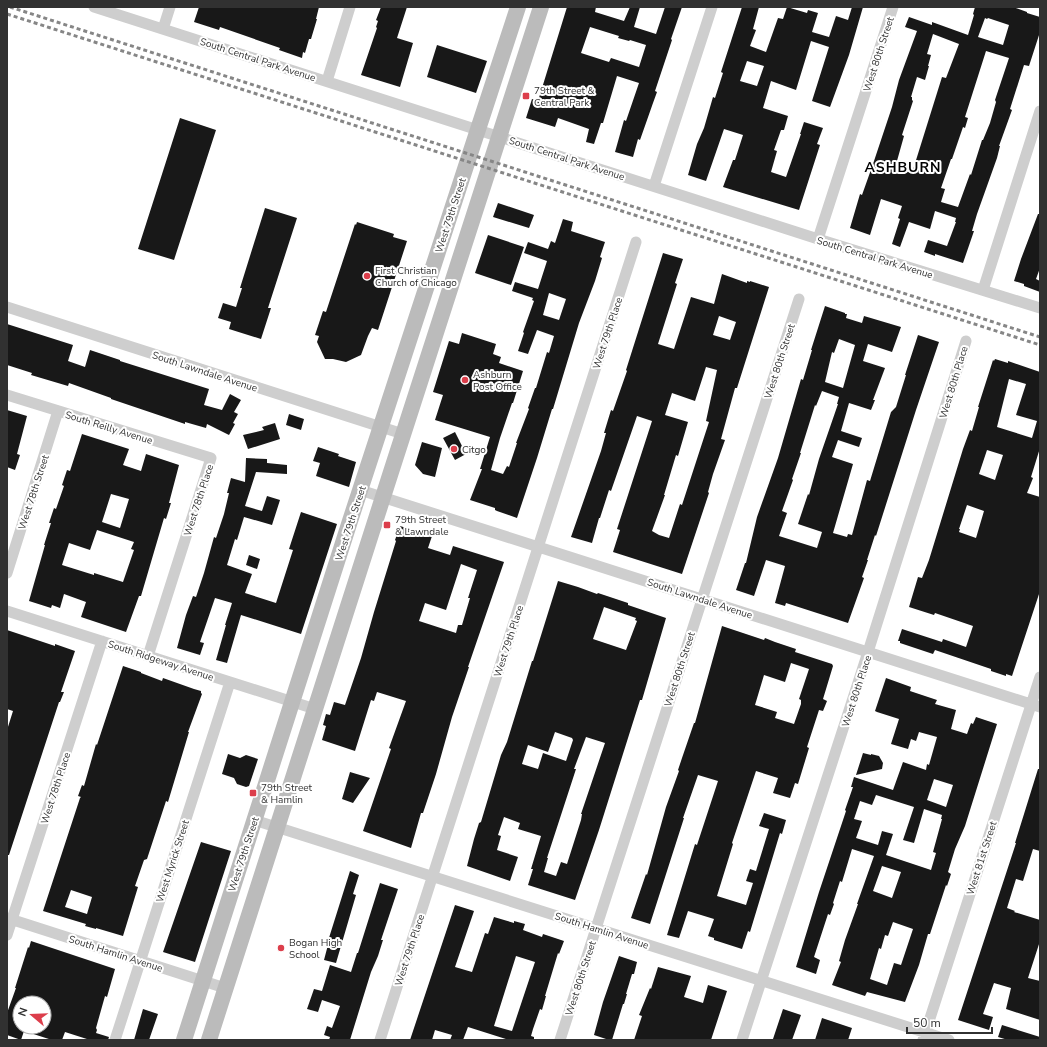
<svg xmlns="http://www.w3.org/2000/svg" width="1047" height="1047" viewBox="0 0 1047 1047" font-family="'Nunito Sans',sans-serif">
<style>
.building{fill:#181818;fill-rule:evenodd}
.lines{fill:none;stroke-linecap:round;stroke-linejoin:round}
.street{stroke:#cecece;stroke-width:11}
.secondary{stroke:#bbb;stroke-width:16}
.rail{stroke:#868686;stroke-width:3;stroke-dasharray:4 3;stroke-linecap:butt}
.poi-dot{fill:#dc3e4b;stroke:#fff;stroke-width:1.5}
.labels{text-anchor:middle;stroke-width:4;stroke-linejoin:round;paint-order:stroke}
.street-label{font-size:10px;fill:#313131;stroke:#fff}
.poi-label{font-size:10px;fill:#313131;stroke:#fff;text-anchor:start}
.district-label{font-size:14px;font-weight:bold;letter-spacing:1px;fill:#000;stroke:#fff}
</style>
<rect width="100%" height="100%" fill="#fff"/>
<path class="building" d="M199 7H319L316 19H317L311 39H309L305 53 303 52 302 58 279 50 280 48 220 27 219 30 194 22Z
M381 7H407L397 38 413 43 400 87 361 75 377 28 376 27 378 21 376 20Z
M567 7H596L595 12 624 21 630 7H640L634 27 656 34 665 7H682L671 39 672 40 655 91 657 92 653 103 640 140 638 139 633 157 615 152 624 120 626 121 639 83 617 76 603 123H601L594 144 586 142 589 129 558 118 555 127 526 118 532 99 538 101ZM590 27 619 36 618 38 629 41 630 40 646 45 639 67 611 58 609 62 581 53Z
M742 7H759L753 29 756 30 750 46 766 52 778 18 783 19 787 7 807 13 808 10 818 13 812 32 829 37 836 16 848 20 852 7H863L849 55 830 107 812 101 829 47 811 41 796 90 771 81 763 108 788 116 784 130H781L774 150 777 151 771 172 786 177 801 134H800L804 122 823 128 817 144 820 145 799 210 723 187 733 160H735L743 135 724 129 706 181 688 175 697 144 704 128 713 97 715 98 723 73 721 72ZM747 61 764 66 757 86 740 81Z
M975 7H1013L1027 12V13L1040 17V32L1029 66 1024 65 1010 109 1012 110 999 146H1000L997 158 977 214 972 231H974L963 263 935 254V256L924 252 928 240 947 246 956 222H955L956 218 935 211 930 229 909 222 900 247 892 244 900 219 898 218 902 206 881 199 870 235 850 228 860 194 862 195 873 164 892 107 899 80 917 31 905 27 909 17 932 25V22L968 35 974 15 973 14ZM985 18 987 19 988 18 1009 25 1003 45 978 37ZM933 34 959 44 946 78 942 77 912 173 895 168 904 136 902 135 913 101 912 100V97H911L917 77 925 80 929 66H928L931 55 927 54ZM986 51 1009 58 995 100 996 102 990 123 983 140H982L971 175 970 174 958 207 941 202 945 189 941 188 951 159H952L963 127 965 128 968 118 965 117Z
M437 45 487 61 476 93 427 77Z
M180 118 216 130 174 260 138 249Z
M498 203 534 215 529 228 493 217Z
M265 208 297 218 268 308H271L261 339 229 329 231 322 218 318 223 303 236 307 242 288H240Z
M1038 214H1040V268L1036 279 1040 281V292L1024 286V284L1014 281 1021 259Z
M563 219 573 222 571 231 605 242 600 257 602 258 595 281 579 323 553 409H552L537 458 517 518 497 511 495 510V508L470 500 482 469H480L490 437 435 420 443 395 433 392 449 341 459 344 462 333 496 344 493 354 501 357 499 363 523 371 513 403H512L500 438 491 470 503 474 507 466 509 467 517 443H516L529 409 528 408 535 388H536L547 352 549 353 554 336 537 330 528 354 518 351 524 333 523 332 534 301 532 300 533 298 512 291 515 282 538 289 547 261 524 253 528 242 548 249 551 241 555 243ZM549 293 566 299 559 320 543 315Z
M357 222 394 234 393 237 407 241 378 330 372 328 368 336 361 355 346 362 333 359H325L317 342 319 336 315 335 323 311 326 312 355 224 356 225Z
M488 235 524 247 511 285 475 273Z
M663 253 683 259 675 283 677 284 658 344 674 349 691 297 714 304 722 274 747 283V281L750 282V281L769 287 737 388H735L721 439 725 440 713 474 708 492 709 493 682 574 613 552 620 530 617 529 652 421 637 416 611 491 609 490 600 518H599L592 543 571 537 601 451 606 433H604L611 410 613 411 627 371 626 370ZM719 316 736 322 730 340 713 335ZM706 367 717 370 706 421 709 422 682 505 680 504 669 538 659 535 652 531 665 495H664L676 455 678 456 688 422 665 415 672 393 695 401Z
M825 306 845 313V314H847L846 318 862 323 864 316 901 327 892 352 868 344 863 361 885 368 873 400H875L871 410 849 403 841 431 862 438 859 447 838 440 832 457 853 464 833 533 847 537 848 534 852 535 867 480 870 481 891 412 896 407 906 375H905L918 335 939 342 916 410 876 536 875 535 867 560H868L862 577 864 578 848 623 786 603 785 606 775 603 785 566 766 560 754 596 736 590 745 563H746L757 517 778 458 801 379 803 380 812 350H811ZM839 339 855 345 843 388 825 382 832 352 834 353ZM822 391 839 397 837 404H838L819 459 809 495 808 494 798 524 822 532 817 548 779 536 787 513 782 511 793 480 792 479 801 453H800L815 405 816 406Z
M7 324 73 345 68 361 85 367 90 350 120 360V361L209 389 204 405 222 410 230 394 241 400 234 412 238 414 233 423 235 424 229 435 207 424 206 428 185 422V424L111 399V398L69 383 68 386 31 375 32 373 7 365Z
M995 359 1008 363V361L1040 372V448L1031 477 1033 478 1027 493 1040 497V591L1012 676 1006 674V676L991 671V669L935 650 933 654 900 643V641H898L902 629 942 642 943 639 966 647 973 626 935 613 934 615 909 607 918 577 922 578 929 560 963 449 970 430 972 431 979 407H978L993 360 994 361ZM1009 379 1026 384 1016 415 1037 421 1032 438 997 427ZM987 450 1003 455 995 480 979 474ZM967 505 984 511 976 538 959 532 960 529H959Z
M7 410 27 416 17 454 20 455 15 470 7 467Z
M289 414 304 419 301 430 286 425Z
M275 423 280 439 248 449 243 435 264 430 262 427Z
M455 432 466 454 455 460 443 438Z
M82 434 129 449 123 465 141 471 146 454 179 465 169 503H171L166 519 164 518 141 596H139L126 632 81 617 86 602 64 594 60 608 52 605 51 608 29 601 45 545H44L51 523H49L54 508 56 509 64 486 62 485 67 470 70 471ZM111 494 129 499 120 528 102 522ZM97 530 134 542 131 549 134 550 123 582 94 573V575L62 565 69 543 90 550Z
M422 442 442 448 435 477 423 474 415 465Z
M318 447 339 454 338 456 356 462 349 487 316 476 320 463 313 461Z
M246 458 267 459V463L287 465V474L256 472 245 506 262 511 267 496 280 500 272 525 244 517 237 540 235 539 227 565 252 574 245 593 276 603 293 550 289 549 301 512 337 524 301 634 241 615 227 663 216 660 226 625H225L232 603 215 598 200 642 204 643 200 655 177 648 186 615 193 596 196 597 204 573 214 537 216 538 224 514 229 493H227L231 478 245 482Z
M400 526 432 536 428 548 450 555 453 546 504 562 468 667H469L452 717 436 774 423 813H421L411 848 363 831 391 749 389 748 406 701 377 692 374 701 371 700 355 751 322 740 326 726 323 725 326 714 330 715 334 702 345 705 361 658 374 612 396 541 395 540ZM461 564 477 570 468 598H470L462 625H458L456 633 419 621 425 603 446 610Z
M249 555 260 559 257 569 246 565Z
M558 581 578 587 597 594 598 593 628 603V605L666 618 642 700H640L599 830 575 900 528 885 533 869H531L541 836 518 829 520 823 504 817 498 835 501 836 497 850 518 857 510 881 467 866 474 839 479 823 481 822 501 755 507 742 532 661H533ZM604 607 636 618 635 620 637 621 626 650 593 639ZM555 732 572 738 573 740 566 761 543 753 538 769 522 764 528 745 548 752ZM586 737 605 743 581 814H582L581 820 567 864 561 862 556 876 544 872 548 858H547L576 769H574Z
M722 626 764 640 765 638 775 642 796 649 795 652 832 664 833 666 823 699 827 701 823 711 819 710 807 747 809 748 798 784 795 783 790 798 773 793 778 778 756 771 732 843 733 844 717 896 746 905 753 883 746 881 750 869 756 871 769 829 759 826 764 813 786 820 782 834 780 833 750 932 748 931 742 949 714 940V938L708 936 714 919 688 911 679 938 667 935 695 844 697 845 718 781 698 775 683 818H684L650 924 631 918 646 874 647 875 666 807 679 771 678 770 682 758 694 723H695ZM791 663 809 669 799 699 801 700V704L794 724 775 718 777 712 755 705 764 675 785 682Z
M7 630 55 646V644L75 651 61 692H64L60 702H59L9 855H7V730L13 711 7 709Z
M123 666 141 672V673L162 681 163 678 194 689 201 691V693L202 694 188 732H189L168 802 166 801 147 859 144 860 135 886 138 887 123 936 96 928V929L85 926 86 924 43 911 80 798 81 797 78 796 82 785 84 786 96 744 97 745ZM71 890 92 897 87 914 65 907Z
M886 678 911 687 910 691 937 700 935 704 956 710 951 729 967 734 971 723 973 724 976 717 997 724 965 826 955 849 948 872 951 874 947 886 946 885 930 934H928L919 965 905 1002 867 992 865 996 832 985 841 962 839 961 845 940 858 904H857L874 856 852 849 842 882 840 881 833 903 834 904 830 915 828 914 814 957 820 960 816 974 796 967 819 892 846 811 845 810 853 787H851L854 777 893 790 903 762 926 770 927 764 929 765 937 737 919 732 916 741 911 739 908 749 891 744 899 719 877 712 875 711ZM934 779 953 785 946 807 927 800ZM876 795 914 807 903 840 914 843 924 809 942 815 941 819H942L933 852 936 853 931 870 886 855 893 834 882 831 878 845 856 838 862 821 854 819 860 801 872 805ZM882 866 901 872 892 898 873 891ZM893 922 913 929 901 965 894 963 887 985 870 979 879 948 881 949 885 935 888 936Z
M863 753 871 755V754L879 756 883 763 882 769 856 775Z
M228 754 240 758 246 755 258 759 249 786 246 787 237 784 234 778 222 774Z
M1038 769H1040V851L1033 849 1023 881 1016 879 1007 908 1015 911 1014 912 1040 920V941L1028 978 1040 981V1020L1006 1009 1011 988 994 983 983 1014 993 1017 989 1030 958 1020 1016 843H1015Z
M350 772 370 778 353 803 342 799Z
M201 842 231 851 195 962 163 952Z
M350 871 359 875 353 894 356 895 336 963 324 960 329 941H328Z
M380 883 398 889 381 940H383L378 956 371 972 350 1040H329L330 1037 324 1035 327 1026 332 1028 340 1006 322 1000 318 1012 307 1009 314 989 322 991 330 965 351 972 357 953H358Z
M455 905 474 911 455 967 472 972 485 933 488 934 494 917 514 923V921L525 924 523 930 542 937 543 934 564 941 559 954 558 953 545 996H546L542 1010 540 1009 533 1029 531 1036 534 1037V1040H509L468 1027 463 1040H450L452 1035 435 1030 432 1040H410ZM516 956 535 962 512 1031 494 1026Z
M31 941 115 969 107 997 105 996 96 1028 97 1030 96 1033 109 1037 108 1040H90L65 1032 62 1040H52L24 1031 21 1040 7 1035V1013L16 988H15L28 947 29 948ZM20 1003H44V1027H20Z
M619 956 637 962 634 974H632L626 994H627L624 1004H623L612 1040H609L594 1035 603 1002Z
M658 967 691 976 684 997 703 1003 708 985 727 991 711 1040H634L642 1016 639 1015 650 988 651 989Z
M143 1009 158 1014 149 1040H134Z
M783 1009 801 1015 792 1040 773 1039Z
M822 1018 852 1028 848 1040H815Z
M1002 1025 1040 1037V1040H1008L998 1037Z"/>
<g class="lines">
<path class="street" d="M94 7 818 239 1040 308
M163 29 170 7
M327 81 350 7
M654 186 712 7
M818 239 893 7
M983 290 1040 111
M7 307 403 434
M7 395 211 458 148 656
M360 490 1040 707
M7 573 58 411
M7 611 315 709
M254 820 949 1040
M7 918 225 988
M7 935 102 641
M115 1040 230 682
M380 1040 636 242
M560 1040 799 299
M742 1040 868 652 966 341
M923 1040 1040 677"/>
<path class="secondary" d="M184 1040 350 521 518 7
M209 1040 391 472 541 7"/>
<path class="rail" d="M10 7 1040 337
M7 14 1040 345"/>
</g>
<g class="poi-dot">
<rect x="522" y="92" width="8" height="8" rx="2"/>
<circle cx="367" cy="276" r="4"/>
<circle cx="465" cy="380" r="4"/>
<circle cx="454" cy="449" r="4"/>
<rect x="383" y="521" width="8" height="8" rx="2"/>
<rect x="249" y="789" width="8" height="8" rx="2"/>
<circle cx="281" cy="948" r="4"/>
</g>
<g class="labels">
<g class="street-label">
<text transform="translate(878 54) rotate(-72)" y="4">West 80th Street</text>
<text transform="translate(258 59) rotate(18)" y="4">South Central Park Avenue</text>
<text transform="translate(567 158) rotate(18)" y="4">South Central Park Avenue</text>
<text transform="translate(450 215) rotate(-72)" y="4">West 79th Street</text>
<text transform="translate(875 257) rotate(17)" y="4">South Central Park Avenue</text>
<text transform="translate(607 333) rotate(-72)" y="4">West 79th Place</text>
<text transform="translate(779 361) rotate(-72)" y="4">West 80th Street</text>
<text transform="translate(205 371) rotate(18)" y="4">South Lawndale Avenue</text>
<text transform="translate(953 382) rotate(-73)" y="4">West 80th Place</text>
<text transform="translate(109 427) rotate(17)" y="4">South Reilly Avenue</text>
<text transform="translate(33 492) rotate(-72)" y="4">West 78th Street</text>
<text transform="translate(198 500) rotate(-72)" y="4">West 78th Place</text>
<text transform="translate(350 523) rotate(-72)" y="4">West 79th Street</text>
<text transform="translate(700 598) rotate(18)" y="4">South Lawndale Avenue</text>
<text transform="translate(508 641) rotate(-72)" y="4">West 79th Place</text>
<text transform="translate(161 660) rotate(18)" y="4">South Ridgeway Avenue</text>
<text transform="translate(679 669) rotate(-72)" y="4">West 80th Street</text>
<text transform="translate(856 691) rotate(-72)" y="4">West 80th Place</text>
<text transform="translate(55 788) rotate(-72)" y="4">West 78th Place</text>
<text transform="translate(243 854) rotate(-72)" y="4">West 79th Street</text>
<text transform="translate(981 858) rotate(-72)" y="4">West 81st Street</text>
<text transform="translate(172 861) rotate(-72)" y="4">West Myrick Street</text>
<text transform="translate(602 930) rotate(18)" y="4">South Hamlin Avenue</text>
<text transform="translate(409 950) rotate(-72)" y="4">West 79th Place</text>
<text transform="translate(116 953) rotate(18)" y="4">South Hamlin Avenue</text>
<text transform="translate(580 978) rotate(-72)" y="4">West 80th Street</text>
</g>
<g class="poi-label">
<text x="534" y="94">79th Street &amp;<tspan x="534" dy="12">Central Park</tspan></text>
<text x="375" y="274">First Christian<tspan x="375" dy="12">Church of Chicago</tspan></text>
<text x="473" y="378">Ashburn<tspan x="473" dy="12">Post Office</tspan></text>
<text x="462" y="453">Citgo</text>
<text x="395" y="523">79th Street<tspan x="395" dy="12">&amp; Lawndale</tspan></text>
<text x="261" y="791">79th Street<tspan x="261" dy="12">&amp; Hamlin</tspan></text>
<text x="289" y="946">Bogan High<tspan x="289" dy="12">School</tspan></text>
</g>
<g class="district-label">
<text x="903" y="172">ASHBURN</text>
</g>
</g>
<rect width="1047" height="1047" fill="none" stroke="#313131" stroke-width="16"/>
<g transform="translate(32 1015) rotate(289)"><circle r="19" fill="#ffffff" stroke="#adadad"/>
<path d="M0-3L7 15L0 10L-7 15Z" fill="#dc3e4b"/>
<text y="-6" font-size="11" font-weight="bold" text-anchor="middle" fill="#313131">N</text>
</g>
<path d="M907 1027v6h85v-6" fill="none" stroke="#313131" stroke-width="2"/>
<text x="913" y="1027" font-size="12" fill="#313131" stroke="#ffffff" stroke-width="3" paint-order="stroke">50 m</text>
</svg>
